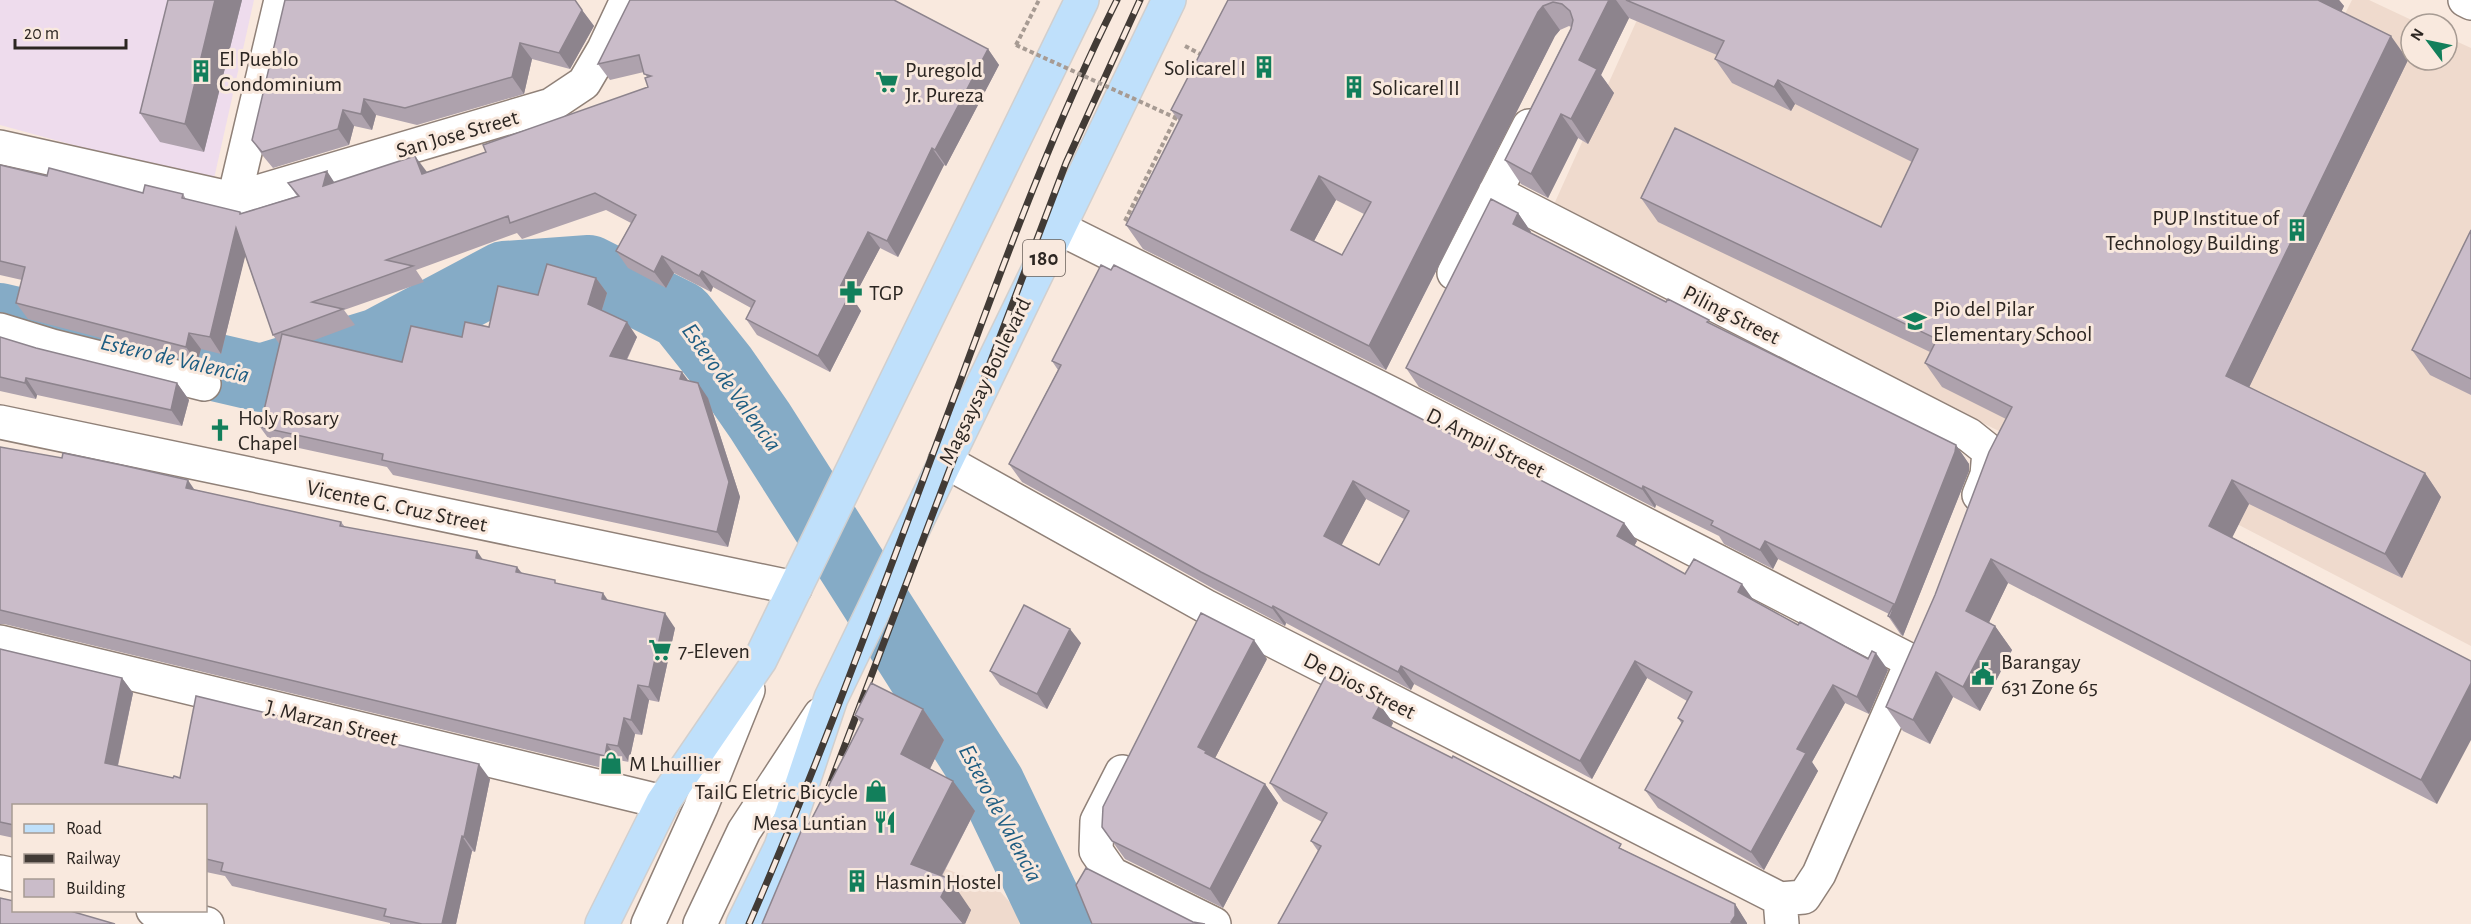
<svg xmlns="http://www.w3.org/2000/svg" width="2471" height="924" viewBox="0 0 2471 924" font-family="'Alegreya Sans',sans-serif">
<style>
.industrial{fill:#eedced}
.education{fill:#efdacd}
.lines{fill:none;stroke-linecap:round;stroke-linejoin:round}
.river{stroke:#85abc6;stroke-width:68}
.pedestrian-casing{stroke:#908178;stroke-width:36}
.minor-casing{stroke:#908178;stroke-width:36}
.tertiary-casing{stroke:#908178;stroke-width:36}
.secondary-casing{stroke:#908178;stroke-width:36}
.primary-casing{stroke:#d1cfce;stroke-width:36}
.path{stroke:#a79b93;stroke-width:4;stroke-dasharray:4.5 3;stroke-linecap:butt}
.pedestrian{stroke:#fff;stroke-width:33}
.minor{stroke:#fff;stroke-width:33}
.tertiary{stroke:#fff;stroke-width:33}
.secondary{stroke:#fff;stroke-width:33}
.primary{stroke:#bfe0fb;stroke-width:33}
.rail-casing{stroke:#423b36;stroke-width:7}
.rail{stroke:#f9e9de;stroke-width:4.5;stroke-dasharray:14;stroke-linecap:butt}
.path-bridge{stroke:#a79b93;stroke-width:4;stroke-dasharray:4.5 3;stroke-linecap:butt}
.wall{fill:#aea2ad;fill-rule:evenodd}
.shaded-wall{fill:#8d848d}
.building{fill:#cabcc9;stroke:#8d848d;stroke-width:1.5;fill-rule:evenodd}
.labels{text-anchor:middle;stroke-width:6;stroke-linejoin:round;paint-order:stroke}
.shield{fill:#f9e9de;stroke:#6a605a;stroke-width:1.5}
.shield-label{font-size:21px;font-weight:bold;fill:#2c2622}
.poi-label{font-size:22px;fill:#2c2622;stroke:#f9e9de;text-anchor:start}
.street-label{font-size:22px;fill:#2c2622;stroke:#f9e9de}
.water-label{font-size:24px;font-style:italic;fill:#1e5d82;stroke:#f9e9de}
</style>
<rect width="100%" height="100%" fill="#f9e9de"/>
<path class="industrial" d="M0 0H254L213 183 0 125Z"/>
<path class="education" d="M1646 0H2211L2001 432 1551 211Z
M2352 0H2369L2420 24H2411V60H2447V37L2471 48V646L2120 463Z
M827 823 998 889 1029 924H783Z"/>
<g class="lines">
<path class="river" d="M0 317 261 378 378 342 504 275 589 269 681 315 724 369 760 421 991 784 1058 924"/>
<g class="pedestrian-casing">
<path id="pedestrian" d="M0 330 52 346 204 384"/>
</g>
<g class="minor-casing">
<path id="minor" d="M0 147 234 199 551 105 584 83 604 49 627 0
M1495 192 1969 435 1989 451 1987 475 1979 495
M234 199 281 0
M1059 228 1394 395 1911 661
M1454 273 1529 126
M945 461 1205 606 1780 899
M0 642 663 802
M1122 772 1097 821 1096 851 1112 874 1214 924
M1782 924 1780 899 1804 897 1819 874 1908 670"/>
</g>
<g class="tertiary-casing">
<path id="tertiary" d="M2465 0 2471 3
M0 422 795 588
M0 872 14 875
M153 910 207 924"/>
</g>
<g class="secondary-casing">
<path id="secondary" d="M648 924 701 807 748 690
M700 924 744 831 820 715"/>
</g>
<g class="primary-casing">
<path id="primary" d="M602 924 663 802 760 660 1082 0
M743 924 781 847 831 698 1169 0"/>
</g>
<path class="path" d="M1016 45 1039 0
M1185 46 1202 55
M1125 221 1177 115"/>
<use href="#pedestrian" class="pedestrian"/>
<use href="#minor" class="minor"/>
<use href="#tertiary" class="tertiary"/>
<use href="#secondary" class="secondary"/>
<use href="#primary" class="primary"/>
<g class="rail-casing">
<path id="rail" d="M826 795 1066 163 1140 0
M749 924C827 745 892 561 961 379 1008 251 1056 122 1117 0"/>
</g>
<use href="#rail" class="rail"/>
<path class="path-bridge" d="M1016 45 1176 118"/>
</g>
<path class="wall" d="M168 0H242L204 152 160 142 140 113Z
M630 0 988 49 999 65 946 166 944 165 898 257 880 248 853 299 861 311 830 372 757 335 746 319 751 308 713 287 711 292 674 273 666 288 628 268 616 251 631 223 606 210 522 239 517 233 416 270 424 282 344 310 355 325 312 341 402 362 489 327 538 295 596 278 607 293 602 310 637 337 627 360 688 381 708 398 740 497 728 547 393 475 387 467 271 442 260 427 280 345 273 335 245 255 221 354 201 349 197 363 28 319 16 303 22 280 0 275V165L47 176 143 193 183 194 186 199 240 212 242 213 297 196 288 183H335L427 172 486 152 648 87 647 77 644 72 610 80 598 64Z
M1228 0H2339L2344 6 2341 12 2408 60 2249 387 2425 473 2441 497 2402 578 2249 504 2232 537 2471 661 2437 804 2008 583 1989 622 1995 626 2012 650 1980 711 1953 697 1930 744 1903 731 1886 707 1935 595 2006 419 1942 387 1925 363 1930 352 1658 222 1641 198 1881 227 1912 162 1795 104 1791 111 1732 83 1715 59 1717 55 1629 18 1601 75 1614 93 1588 144 1578 138 1548 198 1521 184 1505 160 1571 27 1569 26 1560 30 1555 36 1386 370 1143 249 1126 225 1179 121 1171 110ZM1336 200 1364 214 1342 255 1314 241Z
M582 10 594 26 570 69 532 59 524 94 417 125 376 115 372 130 354 126 349 145 273 168 263 156 252 140Z
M1518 213 1531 232V233L1666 302 1956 445 1969 464V471L1903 636 1901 635 1888 616 1889 614 1778 559 1773 569 1724 544 1719 536 1656 505 1655 508 1419 387 1406 368Z
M2471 230V395L2430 375 2412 350Z
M0 337 36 348 177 383 189 400 182 426 37 395 36 399 0 391Z
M1052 361 1624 523 1637 541 1634 545 1685 574 1754 600 1798 625 1888 670 1869 714 1845 703 1812 762 1818 771 1764 870 1658 808 1645 790 1682 724 1678 718 1687 701 1647 678 1592 779 1414 684 1411 690 1286 623 1285 626 1214 589 1022 482 1009 464 1058 370ZM1366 499 1404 519 1379 565 1341 545Z
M0 447 341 522 345 527 483 560 517 567 522 573 608 601 675 628 659 702 649 700 642 735 635 734 629 762 618 760 615 771 4 624H0Z
M1081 643 1047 709 1000 685 990 671Z
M0 649 122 678 133 693 118 766 173 778H180L490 779 475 852 472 851 456 924H390V923L232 886 225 876 206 872V806H14V838L0 835Z
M1267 659 1215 758 1265 784 1278 803 1223 908 1125 859 1102 827Z
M1380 705 1393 723 1391 727 1626 851 1735 904 1747 924 1318 851 1311 841 1322 822 1283 801 1270 783Z
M923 709 944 740 930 769 975 811 942 876 971 910 965 924 809 824 861 723 855 715Z"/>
<path class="shaded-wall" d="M215 0H242L204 152 185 124Z
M1609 0H1616L1629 18 1601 75 1614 93 1588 144 1571 119 1579 60Z
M2318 0H2339L2344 6 2335 25Z
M1543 6 1560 30 1555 36 1386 370 1369 346 1538 12Z
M582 10 594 26 570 69 559 53Z
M2391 36 2408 60 2243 400 2226 376Z
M520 43 532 59 524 94 512 77Z
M988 49 999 65 946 166 935 150Z
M1778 80 1795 104 1791 111 1774 87Z
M364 99 376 115 372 130 361 114Z
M343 110 354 126 349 145 338 129Z
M1561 114 1578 138 1548 198 1531 174Z
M932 148 944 165 898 257 887 241Z
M415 156 427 172 422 174Z
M327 171 338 188 323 186Z
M1319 176 1336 200 1307 254 1291 230Z
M1518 213 1531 232 1526 242 1513 224Z
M236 228 248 245 221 354 210 337Z
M868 232 880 248 853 299 861 311 830 372 818 356 839 289Z
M662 256 674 273 666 288 654 272Z
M702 271 713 287 711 292 699 276Z
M596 278 607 293 599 319 588 304Z
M627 322 637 337 621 371 610 356Z
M189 333 201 349 197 363 186 347Z
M682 372 693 387 680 379Z
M26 378 37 395 36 399 25 383Z
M177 383 189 400 182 426 171 410Z
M698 383 708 398 740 497 728 547 717 532Z
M1956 445 1969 464V471L1903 636 1890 617Z
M2425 473 2441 497 2402 578 2385 554Z
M188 480 198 495 186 488Z
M2232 480 2249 504 2226 550 2209 526Z
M1353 481 1366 499 1337 554 1324 536Z
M1643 486 1656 505 1655 508 1642 489Z
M1624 523 1637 541 1630 554 1617 536Z
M1765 541 1778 559 1773 569 1760 550Z
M477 551 488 567 476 558Z
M1991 559 2008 583 1983 635 1966 611Z
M517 567 528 582 516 572Z
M1742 584 1755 602 1738 592Z
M603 593 614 609 602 599Z
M1273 606 1286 623 1285 626 1272 608Z
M665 613 675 628 659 702 649 687Z
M1995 626 2012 650 1980 711 1963 687Z
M1070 629 1081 643 1047 709 1037 694Z
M1254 640 1267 659 1213 762 1198 747Z
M1876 653 1888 670 1869 714 1857 697Z
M1635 661 1647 678 1592 779 1580 761Z
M1401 666 1414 684 1411 690 1398 672Z
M1936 672 1953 697 1930 744 1913 720Z
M122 678 133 693 115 778 105 763Z
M2471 683V740L2437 804 2421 780Z
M638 685 649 700 642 735 631 720Z
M1833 685 1845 703 1812 762 1818 771 1764 870 1751 852 1797 749Z
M1380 705 1393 723 1386 736 1373 718Z
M923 709 944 740 922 785 901 754Z
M624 718 635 734 629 762 618 746Z
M607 744 618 760 615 771 605 756Z
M479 764 490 779 475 852 464 837Z
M953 781 975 811 932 894 911 864Z
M1265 784 1278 803 1223 908 1210 889Z
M462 836 472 851 456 924H442Z
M950 879 971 910 965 924 941 897Z
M1735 904 1747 923V924H1733L1731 922Z"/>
<path class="building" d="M168 0H215L185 124 140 113Z
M285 0H575L582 10 559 53 520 43 512 77 405 108 364 99 361 114 343 110 338 129 262 152 252 140Z
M630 0H894L988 49 935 150 932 148 887 241 868 232 839 289 850 294 818 356 746 319 755 301 702 271 699 276 662 256 654 272 616 251 636 215 595 193 510 223 508 216 386 260 413 266 312 302 343 309 273 335 236 228 210 337 189 333 186 347 16 303 25 267 0 261V165L47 176 49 168 143 193 145 185 183 194 182 198 240 212V214L299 196 288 183 327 171 323 186 415 156 422 174 486 152 483 145 648 87 645 78 651 76 644 74 639 55 598 64Z
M1228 0H1609L1579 60 1597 69 1571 119 1561 114 1531 174 1505 160 1571 29 1573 20 1570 11 1562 4 1553 2 1543 6 1538 12 1369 346 1126 225 1182 115 1171 110ZM1319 176 1371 202 1342 255 1291 230Z
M1626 0H2318L2391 36 2226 376 2425 473 2385 554 2232 480 2209 526 2471 661V683L2421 780 1991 559 1966 611 1995 626 1963 687 1936 672 1913 720 1886 707 1935 595 1989 452 2012 407 1925 363 1937 339 1641 198 1675 128 1881 227 1918 149 1778 80 1774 87 1715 59 1724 41Z
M1491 199 1518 213 1513 224 1666 302 1668 299 1709 320 1707 322 1956 445 1955 452 1890 617 1888 616 1894 604 1765 541 1760 550 1711 525 1713 521 1643 486 1642 489 1406 368Z
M2471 230V379L2412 350Z
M547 264 596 278 588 304 627 322 610 356 682 372 680 379 698 383 729 482 717 532 382 460 383 454 260 427 282 334 402 362 411 326 462 337 465 322 489 327 498 286 538 295Z
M1101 265 1111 270 1114 265 1373 394 1624 523 1617 536 1685 574 1694 559 1742 584 1738 592 1798 625 1800 622 1868 659 1872 651 1876 653 1857 697 1833 685 1797 749 1806 753 1751 852 1645 790 1683 721 1678 718 1692 692 1635 661 1580 761 1401 666 1398 672 1273 606 1272 608 1201 572 1009 464 1061 365 1052 361ZM1353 481 1409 511 1379 565 1324 536Z
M0 337 36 348 177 383 171 410 26 378 25 383 0 377Z
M0 447 62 458 63 453 121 465 188 480 186 488 341 522 340 526 477 551 476 558 517 567 516 572 555 580V583L603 593 602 599 665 613 649 687 638 685 631 720 624 718 618 746 607 744 605 756 0 610Z
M1024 605 1070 629 1037 694 990 671Z
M1201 613 1254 640 1198 747 1206 751 1205 753 1265 784 1210 889 1112 841 1102 827 1103 807Z
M0 649 122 678 105 763 173 778 174 776 180 778 196 696 479 764 464 837 462 836 442 924H422L384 916 386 909 221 871 223 863 206 859V806H14V825L0 822Z
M1325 677 1380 705 1373 718 1452 758 1453 756 1621 844 1619 848 1735 904V916L1731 922 1735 924H1278L1321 846 1311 841 1327 813 1270 783Z
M871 683 923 709 901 754 953 781 911 864 950 879 941 897 964 924H762L805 822 809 824 863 719 855 715Z
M1086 868 1193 922 1205 924H1092L1076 885Z
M0 898 14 901V910H67L115 924H0Z"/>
<defs>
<g id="building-bare" transform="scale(1.8)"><path d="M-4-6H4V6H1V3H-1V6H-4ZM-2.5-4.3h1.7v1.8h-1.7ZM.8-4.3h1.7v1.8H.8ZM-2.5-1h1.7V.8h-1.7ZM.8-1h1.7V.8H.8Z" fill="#127f5b" stroke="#f9e9de" stroke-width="2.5" paint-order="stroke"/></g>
<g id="supermarket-bare" transform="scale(1.8)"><path d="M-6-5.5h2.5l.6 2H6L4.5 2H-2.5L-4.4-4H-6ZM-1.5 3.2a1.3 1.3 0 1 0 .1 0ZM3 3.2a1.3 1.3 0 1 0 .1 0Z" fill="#127f5b" stroke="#f9e9de" stroke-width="2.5" paint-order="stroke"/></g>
<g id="pharmacy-bare" transform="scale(1.8)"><path d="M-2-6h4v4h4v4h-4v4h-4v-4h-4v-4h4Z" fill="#127f5b" stroke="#f9e9de" stroke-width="2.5" paint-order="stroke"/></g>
<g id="school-bare" transform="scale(1.8)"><path d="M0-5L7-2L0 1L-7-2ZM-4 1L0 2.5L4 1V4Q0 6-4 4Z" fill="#127f5b" stroke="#f9e9de" stroke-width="2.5" paint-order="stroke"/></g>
<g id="church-bare" transform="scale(1.8)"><path d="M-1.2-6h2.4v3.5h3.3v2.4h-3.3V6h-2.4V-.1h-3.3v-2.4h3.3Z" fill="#127f5b" stroke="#f9e9de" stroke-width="2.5" paint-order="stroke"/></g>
<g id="civic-bare" transform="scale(1.8)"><path d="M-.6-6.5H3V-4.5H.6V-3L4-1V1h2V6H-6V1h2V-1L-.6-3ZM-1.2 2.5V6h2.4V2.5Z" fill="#127f5b" stroke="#f9e9de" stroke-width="2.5" paint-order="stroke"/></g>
<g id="shop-bare" transform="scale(1.8)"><path d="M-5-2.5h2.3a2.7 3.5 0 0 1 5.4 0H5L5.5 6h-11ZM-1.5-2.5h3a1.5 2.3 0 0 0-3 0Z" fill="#127f5b" stroke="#f9e9de" stroke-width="2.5" paint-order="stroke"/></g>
<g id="restaurant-bare" transform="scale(1.8)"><path d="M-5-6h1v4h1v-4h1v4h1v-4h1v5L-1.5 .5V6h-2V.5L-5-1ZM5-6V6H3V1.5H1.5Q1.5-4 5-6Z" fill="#127f5b" stroke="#f9e9de" stroke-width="2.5" paint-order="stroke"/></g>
</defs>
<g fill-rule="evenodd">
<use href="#building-bare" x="1264" y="67"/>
<use href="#building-bare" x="201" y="71"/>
<use href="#supermarket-bare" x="887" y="82"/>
<use href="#building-bare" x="1354" y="87"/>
<use href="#building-bare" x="2297" y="230"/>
<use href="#pharmacy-bare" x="851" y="292"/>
<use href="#school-bare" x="1915" y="321"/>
<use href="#church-bare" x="220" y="430"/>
<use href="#supermarket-bare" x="660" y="650"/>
<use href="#civic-bare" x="1983" y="674"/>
<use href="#shop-bare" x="611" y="763"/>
<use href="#shop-bare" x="876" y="791"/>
<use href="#restaurant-bare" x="885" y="822"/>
<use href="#building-bare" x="857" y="881"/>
</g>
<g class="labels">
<rect class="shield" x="1023" y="240" width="42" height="36" rx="4.5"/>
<g class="shield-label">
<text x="1044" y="265">180</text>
</g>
<g class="poi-label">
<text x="219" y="66">El Pueblo<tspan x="219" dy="25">Condominium</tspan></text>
<text x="1246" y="75" text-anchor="end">Solicarel I</text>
<text x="905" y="77">Puregold<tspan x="905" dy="25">Jr. Pureza</tspan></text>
<text x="1372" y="95">Solicarel II</text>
<text x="2279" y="225" text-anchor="end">PUP Institue of<tspan x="2279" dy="25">Technology Building</tspan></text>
<text x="869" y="300">TGP</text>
<text x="1933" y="316">Pio del Pilar<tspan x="1933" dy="25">Elementary School</tspan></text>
<text x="238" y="425">Holy Rosary<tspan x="238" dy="25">Chapel</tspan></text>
<text x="678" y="658">7-Eleven</text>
<text x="2001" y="669">Barangay<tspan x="2001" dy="25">631 Zone 65</tspan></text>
<text x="629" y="771">M Lhuillier</text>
<text x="858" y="799" text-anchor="end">TailG Eletric Bicycle</text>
<text x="867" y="830" text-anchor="end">Mesa Luntian</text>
<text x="875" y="889">Hasmin Hostel</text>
</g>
<g class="street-label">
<text transform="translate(457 133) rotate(-16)" y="8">San Jose Street</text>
<text transform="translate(1732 314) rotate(27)" y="8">Piling Street</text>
<text transform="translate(984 381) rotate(-64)" y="8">Magsaysay Boulevard</text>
<text transform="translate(1486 442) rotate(27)" y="8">D. Ampil Street</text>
<text transform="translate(397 505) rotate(12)" y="8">Vicente G. Cruz Street</text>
<text transform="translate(1360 685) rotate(27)" y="8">De Dios Street</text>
<text transform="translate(332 722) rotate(14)" y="8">J. Marzan Street</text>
</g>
<g class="water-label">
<text transform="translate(175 358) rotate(13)" y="8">Estero de Valencia</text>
<text transform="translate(732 387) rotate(54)" y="8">Estero de Valencia</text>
<text transform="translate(1001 813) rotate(62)" y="8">Estero de Valencia</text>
</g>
</g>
<rect x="12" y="804" width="195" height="108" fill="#f9e9de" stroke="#a79b93" stroke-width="1.5"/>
<rect x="24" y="824" width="30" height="9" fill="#bfe0fb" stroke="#a79b93" stroke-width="1.5"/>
<text x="66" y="834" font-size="18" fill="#2c2622">Road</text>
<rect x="24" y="854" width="30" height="9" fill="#423b36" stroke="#a79b93" stroke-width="1.5"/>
<text x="66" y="864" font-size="18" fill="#2c2622">Railway</text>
<rect x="24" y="879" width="30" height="18" fill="#cabcc9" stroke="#a79b93" stroke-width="1.5"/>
<text x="66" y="894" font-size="18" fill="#2c2622">Building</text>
<g transform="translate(2429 42) rotate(302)"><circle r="28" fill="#f9e9de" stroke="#a79b93" stroke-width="1.5"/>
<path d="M0-4.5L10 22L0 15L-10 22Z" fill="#127f5b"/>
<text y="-9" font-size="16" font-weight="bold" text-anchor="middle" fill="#2c2622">N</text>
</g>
<path d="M15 39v9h111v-9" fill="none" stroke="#2c2622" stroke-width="3"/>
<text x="24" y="39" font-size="18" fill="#2c2622" stroke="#f9e9de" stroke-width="4.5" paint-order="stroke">20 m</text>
</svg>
